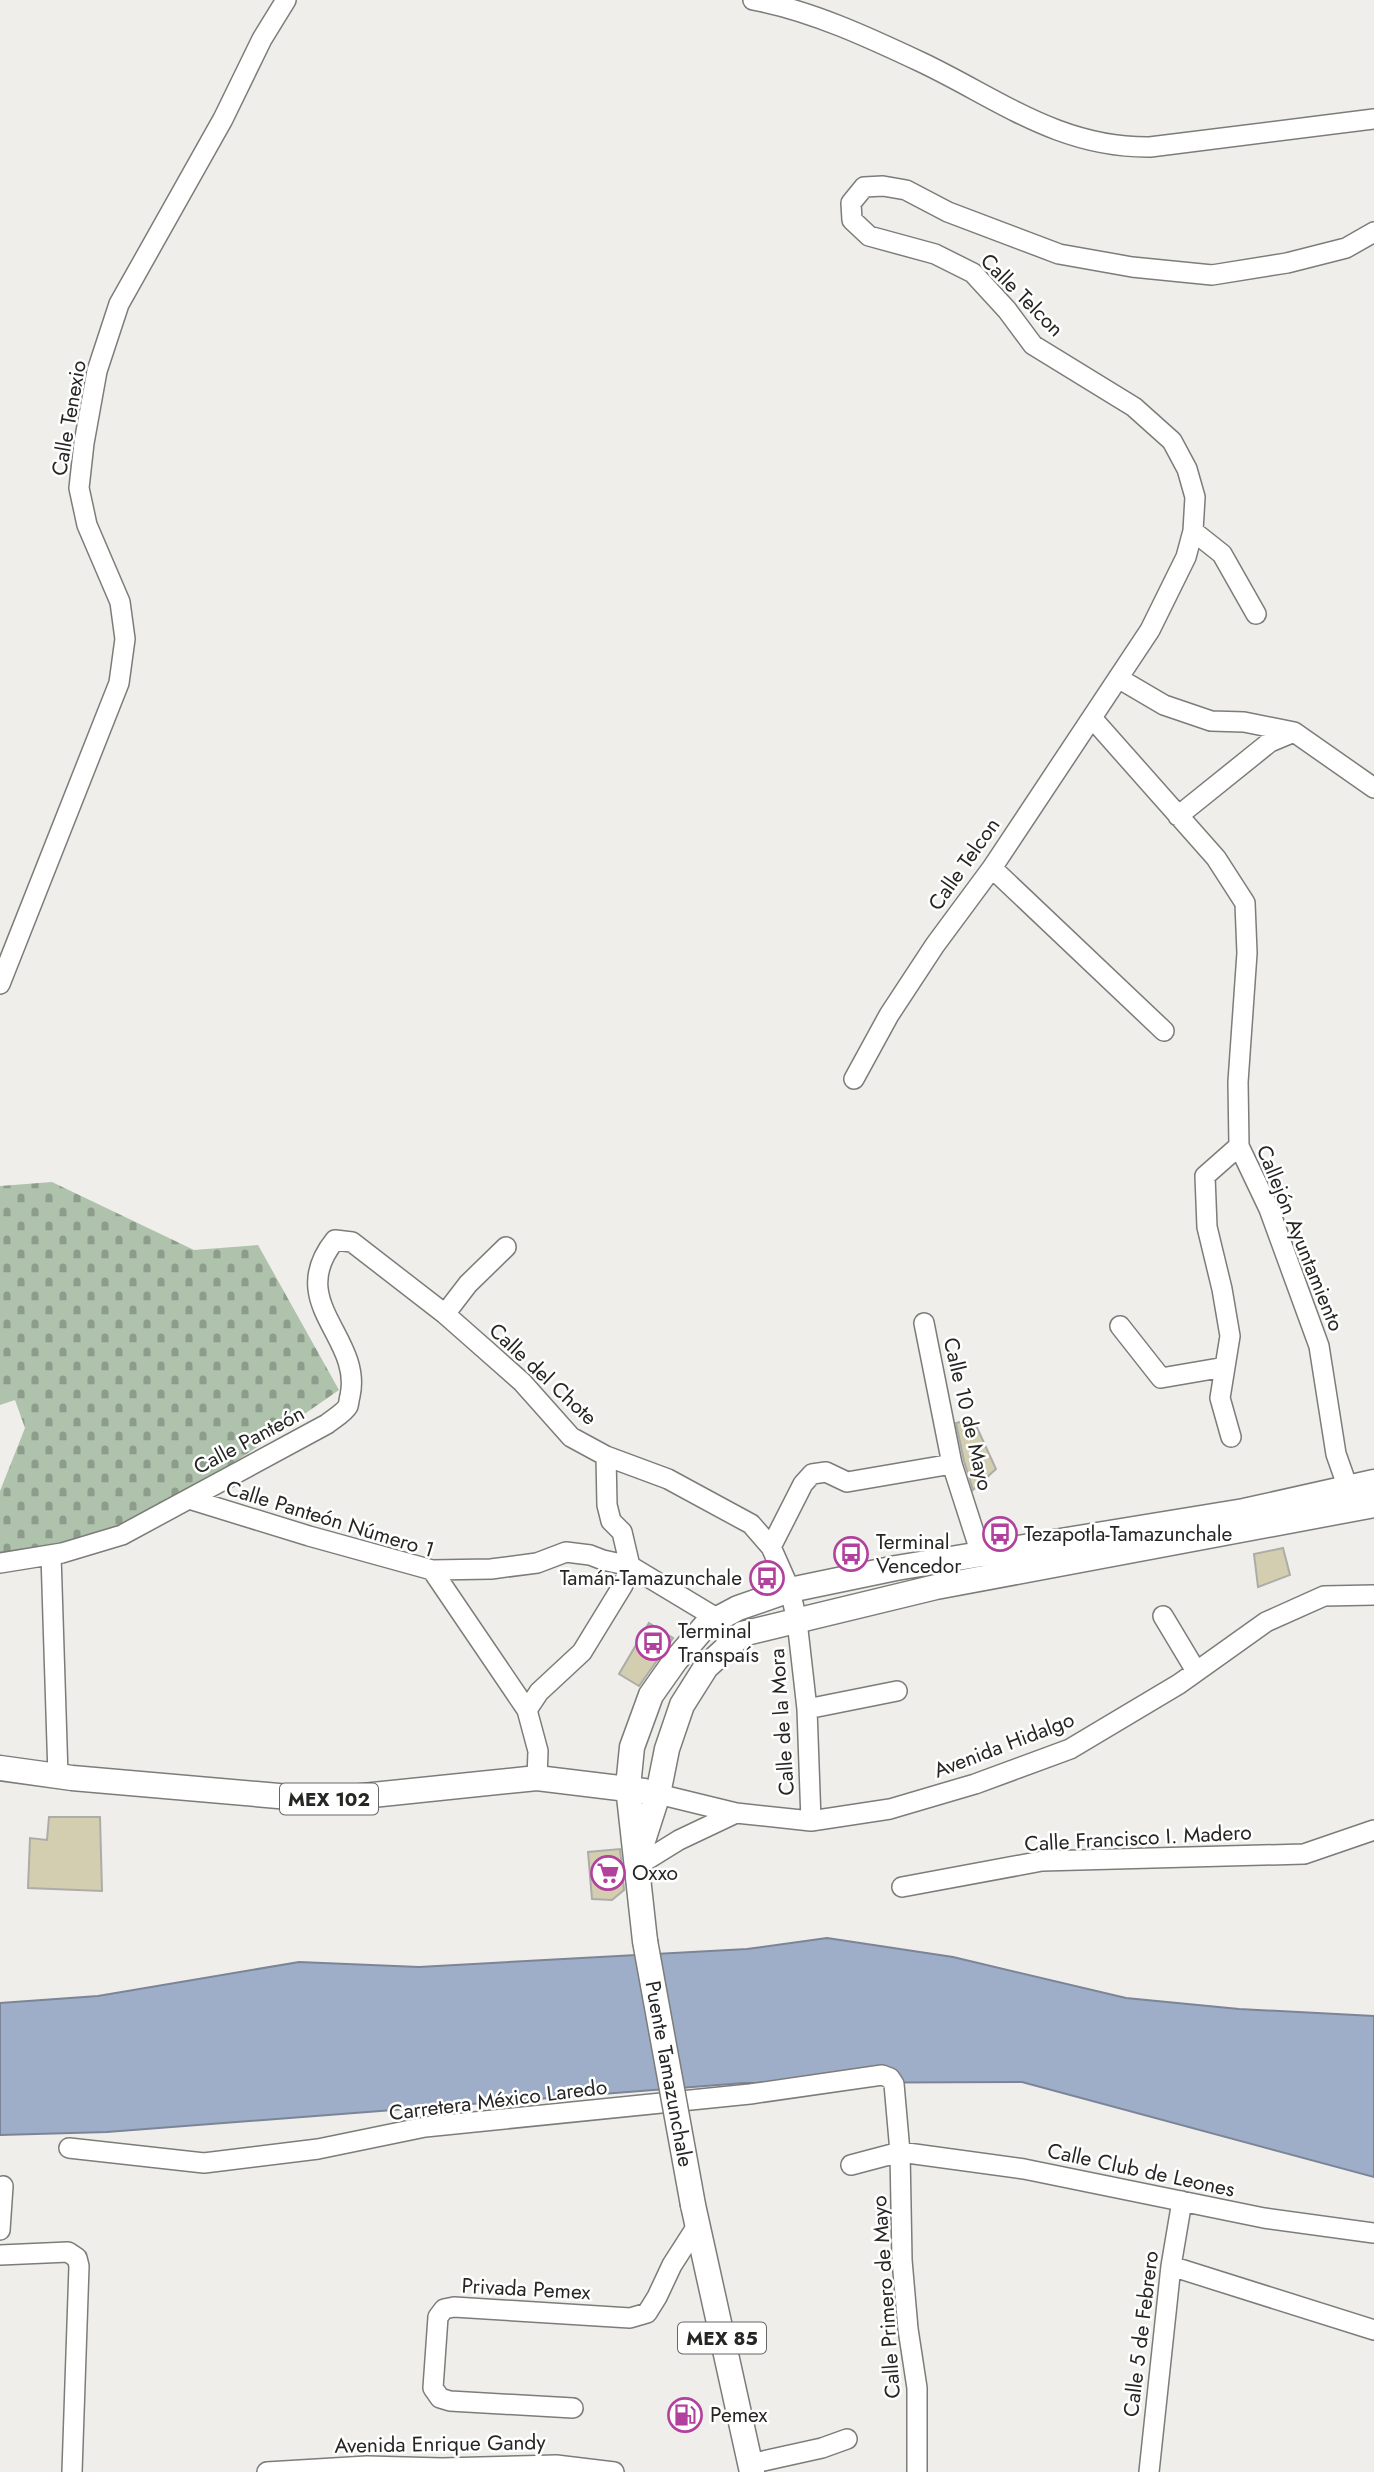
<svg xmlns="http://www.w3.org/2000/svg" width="1374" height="2472" viewBox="0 0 1374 2472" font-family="Jost,sans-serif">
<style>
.cemetery{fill:url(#cemetery-stones)}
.water{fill:#9faec8;stroke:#7b8597;stroke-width:2}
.building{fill:#d3ceb0;stroke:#acaca8;stroke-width:2}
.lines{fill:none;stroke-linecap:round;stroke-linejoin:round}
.minor-casing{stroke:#7c7c78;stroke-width:22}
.major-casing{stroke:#7c7c78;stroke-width:27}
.minor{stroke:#fff;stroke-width:19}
.major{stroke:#fff;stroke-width:24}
.major-bridge-casing{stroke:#7c7c78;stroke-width:27;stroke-linecap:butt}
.major-bridge{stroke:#fff;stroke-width:24}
.labels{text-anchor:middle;stroke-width:5;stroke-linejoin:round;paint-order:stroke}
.shield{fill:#fff;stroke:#676766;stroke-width:2}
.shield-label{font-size:19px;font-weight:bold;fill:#262625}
.street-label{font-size:21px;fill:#262625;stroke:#fff}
.poi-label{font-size:21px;fill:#262625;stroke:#fff;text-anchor:start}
</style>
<defs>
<pattern id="cemetery-stones" width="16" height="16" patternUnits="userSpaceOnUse" patternTransform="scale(1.75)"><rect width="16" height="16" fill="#aec2ac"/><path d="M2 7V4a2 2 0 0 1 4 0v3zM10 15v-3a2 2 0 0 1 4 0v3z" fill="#8d9d8c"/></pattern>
</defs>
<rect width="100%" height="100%" fill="#efeeea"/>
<path class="cemetery" d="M52 1182 194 1250 258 1245 339 1390 150 1521 0 1568V1491L25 1428 15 1400 0 1405V1186Z"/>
<path class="water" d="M827 1938 953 1957 1126 1998 1239 2009 1374 2016V2177L1022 2082 744 2083 107 2132 0 2135V2003L98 1996 299 1962 419 1967 747 1949Z"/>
<path class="building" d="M973 1419 996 1469 973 1490 964 1461 956 1423Z
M1283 1548 1290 1575 1258 1587 1254 1554Z
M649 1623 673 1638 639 1686 619 1674Z
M49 1817H100L102 1891 28 1888 30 1838 47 1840Z
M620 1849 624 1890 612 1900 592 1899 588 1852Z"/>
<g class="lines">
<g class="minor-casing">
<path id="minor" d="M753 0C810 10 870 38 923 63 1000 100 1060 148 1150 147L1374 119
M1193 531 1222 554 1256 614
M1118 678 1164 705 1211 721 1244 722 1294 732
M1092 718 1216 858 1245 903 1247 953 1238 1082 1239 1146 1269 1209 1319 1346 1336 1454 1348 1488
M1178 816 1270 742 1294 732 1374 788
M992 868 1164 1031
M0 984 119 683 125 639 120 602 87 525 79 488 84 443 97 371 119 304 223 119 262 39 286 0
M854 1079 889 1015 935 945 992 868 1150 630 1186 557 1193 531 1195 497 1187 469 1172 441 1134 407 1033 345 1007 310 973 273 935 254 869 236 852 220 851 203 864 187 883 186 906 190 948 212 1059 254 1132 267 1212 275 1287 263 1346 248 1374 232
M445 1314 468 1284 506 1247
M924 1323 952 1464 981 1554
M1120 1326 1161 1378 1225 1367
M1231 1437 1220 1398 1230 1336 1222 1289 1207 1227 1205 1176 1239 1146
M189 1499 309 1536 432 1570 527 1710 538 1751 537 1778
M771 1547 803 1484 812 1474 826 1472 847 1482 952 1464
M51 1555 58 1776
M0 1563 62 1553 122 1535 327 1424C333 1419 344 1413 348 1406 349 1403 349 1399 350 1396 363 1337 284 1303 335 1240L352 1242 445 1314 487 1351 522 1382 571 1437 606 1456 668 1479 751 1524 771 1547 790 1590 797 1621 807 1709 811 1821
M432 1570 491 1569 537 1563 566 1552 590 1555 603 1560 630 1566 718 1619
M1163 1616 1196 1671
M807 1709 897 1691
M527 1710 539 1692 582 1652 623 1585 630 1566 622 1532 611 1521 607 1505 606 1456
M658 1794 736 1813 811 1821 890 1809 975 1784 1070 1749 1179 1684 1266 1622 1324 1596 1374 1595
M637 1866 679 1840 736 1813
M902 1887 1042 1861 1304 1854 1374 1830
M69 2148 204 2163 318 2149 425 2127 750 2094 882 2075 890 2078 894 2084 900 2152 902 2260 908 2329 917 2388V2472
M851 2165 900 2152 1024 2169 1264 2218 1374 2233
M0 2230 3 2186
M0 2255 68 2252 77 2258 79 2266 72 2472
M1171 2266 1374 2330
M573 2408 450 2401 440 2398 433 2388 438 2317 444 2309 454 2307 630 2318 647 2313 657 2297 672 2265 697 2226
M750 2464 822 2448 847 2439
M267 2472 367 2466 442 2468 556 2465 614 2472
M1149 2472 1171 2266 1182 2201"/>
</g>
<g class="major-casing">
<path id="major" d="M0 1768 72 1778 324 1800 537 1778 644 1791
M639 1853 658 1794 667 1749 682 1705 706 1667 742 1634 936 1587 1374 1505
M645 1941 628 1787 632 1747 651 1695 675 1661 706 1625 738 1608 790 1590 896 1568 1244 1511 1374 1482
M693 2205 752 2472"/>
</g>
<use href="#minor" class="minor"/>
<use href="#major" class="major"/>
<g class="major-bridge-casing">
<g id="major-bridge">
<path id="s1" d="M645 1941 693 2205"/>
</g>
</g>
<use href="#major-bridge" class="major-bridge"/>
</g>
<defs>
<g id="bus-ring" transform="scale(1.75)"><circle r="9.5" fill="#fff" stroke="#b1419d" stroke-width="1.5"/><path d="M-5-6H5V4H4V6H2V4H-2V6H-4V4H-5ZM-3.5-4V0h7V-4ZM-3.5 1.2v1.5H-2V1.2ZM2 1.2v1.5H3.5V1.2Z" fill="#b1419d"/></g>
<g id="supermarket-ring" transform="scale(1.75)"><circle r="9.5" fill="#fff" stroke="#b1419d" stroke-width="1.5"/><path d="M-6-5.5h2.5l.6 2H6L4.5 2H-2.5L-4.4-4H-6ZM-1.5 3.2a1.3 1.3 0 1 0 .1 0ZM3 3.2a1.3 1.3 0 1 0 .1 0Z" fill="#b1419d"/></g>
<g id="fuel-ring" transform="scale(1.75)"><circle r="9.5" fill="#fff" stroke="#b1419d" stroke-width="1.5"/><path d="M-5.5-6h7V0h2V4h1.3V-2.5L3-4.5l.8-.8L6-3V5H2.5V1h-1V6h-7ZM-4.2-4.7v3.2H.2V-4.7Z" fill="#b1419d"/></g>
</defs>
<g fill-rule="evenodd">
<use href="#bus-ring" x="1000" y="1534"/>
<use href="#bus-ring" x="851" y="1554"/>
<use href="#bus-ring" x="767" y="1578"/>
<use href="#bus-ring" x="653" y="1643"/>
<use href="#supermarket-ring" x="608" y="1873"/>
<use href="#fuel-ring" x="685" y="2415"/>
</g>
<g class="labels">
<g class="shield">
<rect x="280" y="1783.5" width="98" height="31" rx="5"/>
<rect x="678" y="2322.5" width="88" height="31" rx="5"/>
</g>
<g class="shield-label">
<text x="329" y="1806">MEX 102</text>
<text x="722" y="2345">MEX 85</text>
</g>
<g class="street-label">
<text transform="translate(1022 295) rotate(45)" y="7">Calle Telcon</text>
<text transform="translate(69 418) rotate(-80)" y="7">Calle Tenexio</text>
<text transform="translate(964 864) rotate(-55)" y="7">Calle Telcon</text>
<text transform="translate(1300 1238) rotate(68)" y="7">Callejón Ayuntamiento</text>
<text transform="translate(543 1374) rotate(43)" y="7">Calle del Chote</text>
<text transform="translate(968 1414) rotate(77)" y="7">Calle 10 de Mayo</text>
<text transform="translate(249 1440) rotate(-28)" y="7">Calle Panteón</text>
<text transform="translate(330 1519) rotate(17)" y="7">Calle Panteón Número 1</text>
<text transform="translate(782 1722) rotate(-94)" y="7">Calle de la Mora</text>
<text transform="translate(1004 1745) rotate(-21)" y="7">Avenida Hidalgo</text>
<text transform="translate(1138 1838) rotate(-3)" y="7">Calle Francisco I. Madero</text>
<text dy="7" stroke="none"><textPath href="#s1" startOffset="135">Puente Tamazunchale</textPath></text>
<text transform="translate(498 2100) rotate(-7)" y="7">Carretera México Laredo</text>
<text transform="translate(1141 2170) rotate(12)" y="7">Calle Club de Leones</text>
<text transform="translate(526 2289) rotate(3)" y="7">Privada Pemex</text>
<text transform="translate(886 2297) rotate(-94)" y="7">Calle Primero de Mayo</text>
<text transform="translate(1141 2334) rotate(-83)" y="7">Calle 5 de Febrero</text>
<text transform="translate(440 2444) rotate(-1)" y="7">Avenida Enrique Gandy</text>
</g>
<g class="poi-label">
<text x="1024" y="1541">Tezapotla-Tamazunchale</text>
<text x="876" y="1549">Terminal<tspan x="876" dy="24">Vencedor</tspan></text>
<text x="742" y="1585" text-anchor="end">Tamán-Tamazunchale</text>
<text x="678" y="1638">Terminal<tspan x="678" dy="24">Transpaís</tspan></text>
<text x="632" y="1880">Oxxo</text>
<text x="710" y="2422">Pemex</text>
</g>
</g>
</svg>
